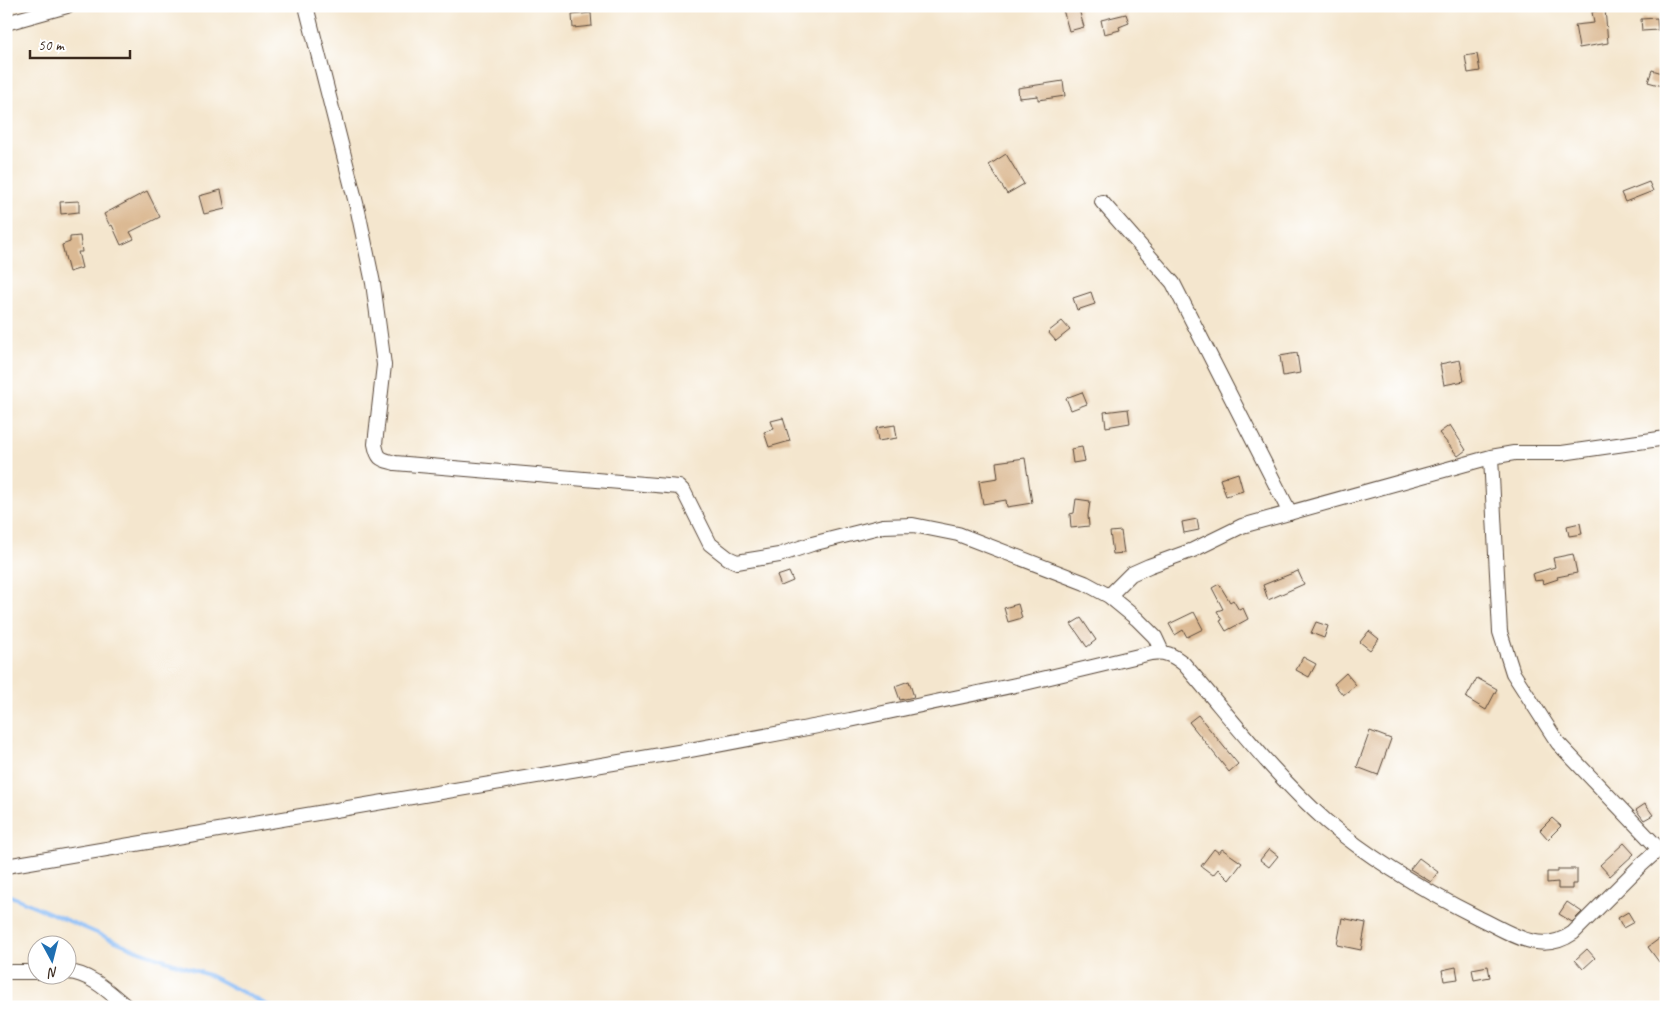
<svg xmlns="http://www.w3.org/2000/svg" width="1672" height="1013" viewBox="0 0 1672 1013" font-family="Caveat,sans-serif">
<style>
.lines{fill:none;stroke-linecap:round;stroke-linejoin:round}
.stream{stroke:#88bbf6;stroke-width:4}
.building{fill:#dbb993}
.street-casing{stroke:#574638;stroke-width:16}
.street{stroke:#fff;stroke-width:14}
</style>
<rect width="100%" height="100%" fill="#fff"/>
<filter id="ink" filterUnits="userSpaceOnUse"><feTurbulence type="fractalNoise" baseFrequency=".02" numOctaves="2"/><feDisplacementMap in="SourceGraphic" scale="10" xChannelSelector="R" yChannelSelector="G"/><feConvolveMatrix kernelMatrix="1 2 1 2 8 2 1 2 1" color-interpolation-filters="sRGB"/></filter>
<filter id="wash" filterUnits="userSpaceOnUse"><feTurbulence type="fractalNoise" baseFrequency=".0096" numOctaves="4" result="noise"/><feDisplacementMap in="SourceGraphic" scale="20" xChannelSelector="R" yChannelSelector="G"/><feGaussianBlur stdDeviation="1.12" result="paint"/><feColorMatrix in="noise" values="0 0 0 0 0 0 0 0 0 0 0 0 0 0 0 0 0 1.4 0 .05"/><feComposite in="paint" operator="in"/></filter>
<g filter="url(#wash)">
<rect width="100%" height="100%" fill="#f4e6ce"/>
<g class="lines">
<path class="stream" d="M6 894 134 949 211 976 271 1007"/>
</g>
<g id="blocks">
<path class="building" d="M1062 6H1078L1084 27 1069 31Z
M1605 9 1608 43 1579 48 1575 25 1594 23 1592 12Z
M591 13 592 26 573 28 572 15Z
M1126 14 1129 23 1119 27 1120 30 1104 34 1101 20Z
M1657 18 1658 30 1642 31 1641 19Z
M1477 54 1480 71 1468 73 1465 56Z
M1652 70 1666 74V87L1648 82Z
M1063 81 1065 96 1038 100V96L1019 98 1018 88Z
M1006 154 1024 184 1007 194 989 165Z
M1649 182 1653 191 1625 202 1621 193Z
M221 190 225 209 204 214 199 196Z
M147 191 160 217 130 232 134 239 121 245 112 225 110 226 104 214Z
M79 201V212L61 214 60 202Z
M80 236 82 252H78L82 268 69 272 62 245 70 242V237Z
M1091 292 1095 304 1077 310 1073 298Z
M1062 321 1070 330 1056 341 1048 332Z
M1297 353 1300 373 1283 376 1280 356Z
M1460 360 1464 381 1444 385 1440 364Z
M1082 392 1087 404 1071 410 1066 398Z
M1128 409 1130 423 1106 427 1104 412Z
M783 418 790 441 769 447 764 432 774 429 771 421Z
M895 425 897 438 878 441 876 428Z
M1450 425 1466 450 1458 456 1439 433Z
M1082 447 1085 461 1073 463 1071 449Z
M1025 458 1032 503 1007 507 1006 500 983 504 979 481 998 478 996 462Z
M1238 473 1243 491 1226 496 1220 479Z
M1076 499 1090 501 1088 516 1089 526 1071 528 1070 514 1074 513Z
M1197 519 1199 530 1184 533 1182 522Z
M1580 523 1582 534 1569 536 1567 526Z
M1121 531 1124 553 1113 554 1110 532Z
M1573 554 1577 573 1557 577 1558 579 1543 584 1542 580 1534 581 1532 574 1555 567 1553 558Z
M1298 571 1304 584 1268 600 1263 585Z
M789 572 793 581 781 586 777 576Z
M1219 584 1230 602 1233 600 1239 610 1243 608 1248 619 1226 631 1220 621 1222 620 1217 611 1223 609 1212 588Z
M1018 604 1022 618 1008 622 1004 608Z
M1194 612 1203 629 1187 637 1183 630 1175 635 1169 624Z
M1081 618 1096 640 1087 647 1071 624Z
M1316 622 1328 626 1324 638 1311 633Z
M1369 631 1379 639 1370 650 1360 642Z
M1303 657 1316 664 1309 677 1296 670Z
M1346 673 1356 685 1343 695 1334 684Z
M1477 678 1497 689 1486 710 1466 698Z
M909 681 914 697 900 700 895 686Z
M1198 715 1238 764 1229 772 1189 722Z
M1370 731 1391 739 1378 775 1357 767Z
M1645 804 1653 815 1644 820 1636 810Z
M1552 818 1561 826 1548 839 1540 830Z
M1624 843 1634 854 1610 876 1600 865Z
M1214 849 1219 853 1222 849 1242 863 1229 880 1218 869 1213 875 1201 866Z
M1269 849 1278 856 1269 867 1260 860Z
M1419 858 1438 872 1431 882 1410 869Z
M1558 869H1577V884H1572V889H1558V882L1547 883V872H1558Z
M1567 902 1582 912 1572 922 1559 914Z
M1628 912 1634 922 1623 928 1618 918Z
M1342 918 1366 923 1361 950 1337 945Z
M1659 939 1666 948V956L1659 962 1648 947Z
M1587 949 1595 958 1583 969 1575 960Z
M1488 966 1490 977 1474 980 1472 969Z
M1456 967 1458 979 1444 981 1442 970Z"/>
</g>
</g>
<g filter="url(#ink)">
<use href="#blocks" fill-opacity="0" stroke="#574638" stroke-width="1"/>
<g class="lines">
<g class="street-casing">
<path id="street" d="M306 6 358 211 373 283 384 365 375 444C378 460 381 459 395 463L679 487 684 492 710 544 728 558 737 562 779 555 812 544 883 526 913 525 958 534 1085 583 1109 596 1137 619 1155 637 1162 652
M6 23 67 6
M1102 202 1173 283 1290 513
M1491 457 1500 632 1513 673 1558 743 1659 849
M1109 596 1131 574 1149 566 1193 550 1242 526 1491 457 1514 453H1562L1666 438
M6 866 690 750 850 720 1025 683 1151 653C1165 651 1173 655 1184 664 1230 717 1273 774 1326 821 1370 859 1427 892 1479 918 1511 933 1540 956 1573 933L1639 867 1659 849 1666 846
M6 972H38
M68 972C90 973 110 993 127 1007"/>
</g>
<use href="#street" class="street"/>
</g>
</g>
<rect width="1672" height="1013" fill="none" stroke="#fff" stroke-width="25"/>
<g transform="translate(52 960) rotate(173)"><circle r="24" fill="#ffffff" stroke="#b1aaa5"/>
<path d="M0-4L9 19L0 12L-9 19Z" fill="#1f6fb2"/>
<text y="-8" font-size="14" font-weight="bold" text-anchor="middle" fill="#3b2a1e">N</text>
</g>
<path d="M30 50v8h100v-8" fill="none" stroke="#3b2a1e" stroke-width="2.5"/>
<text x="38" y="50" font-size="15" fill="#3b2a1e" stroke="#ffffff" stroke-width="4" paint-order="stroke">50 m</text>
</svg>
